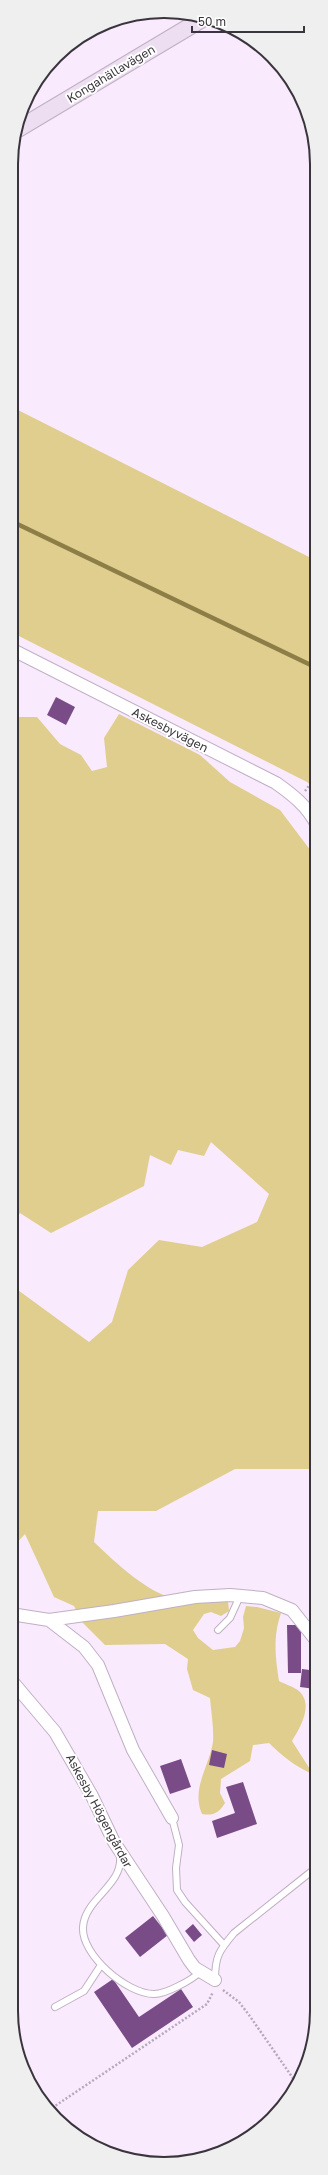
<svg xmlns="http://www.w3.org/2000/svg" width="328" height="2175" viewBox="0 0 328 2175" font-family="'Golos Text',sans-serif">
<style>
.green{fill:#dfce8d}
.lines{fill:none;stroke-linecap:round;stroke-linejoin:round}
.stream{stroke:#8d7e47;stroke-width:4.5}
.building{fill:#794c87}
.lane-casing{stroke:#bfb0c3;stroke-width:8}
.street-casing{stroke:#bfb0c3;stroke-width:14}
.secondary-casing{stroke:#bfb0c3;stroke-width:18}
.path{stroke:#b5aab9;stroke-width:2.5;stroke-dasharray:2 2;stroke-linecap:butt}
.lane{stroke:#fff;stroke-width:6}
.street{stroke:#fff;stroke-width:12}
.secondary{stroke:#eddef2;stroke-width:16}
.labels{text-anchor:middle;stroke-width:4;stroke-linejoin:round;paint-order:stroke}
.street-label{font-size:12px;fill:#3a353c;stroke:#fff}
.rim{fill:none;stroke:#3a353c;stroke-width:2}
</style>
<rect width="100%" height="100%" fill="#f9eafe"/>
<path class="green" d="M12 407 317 561V790L307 782 11 632Z
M119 714 200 755 230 782 280 810 317 859V1469H235L156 1511H98L94 1542C116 1563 147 1593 178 1600 193 1604 212 1601 228 1601L229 1611 221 1616 211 1612 204 1614 193 1630 198 1638 213 1650 235 1647 240 1641 244 1628 243 1617 246 1606 257 1607 281 1613C273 1637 275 1656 279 1681 285 1684 294 1687 299 1691 314 1705 300 1728 292 1741L313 1774C297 1768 281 1755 269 1743L253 1745 250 1761 221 1779 220 1793 225 1803C219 1813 213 1816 202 1814 191 1789 209 1767 213 1742 214 1728 211 1711 210 1698L193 1690 187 1669 188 1659 165 1644 105 1645 83 1623 74 1606 54 1597 25 1534 11 1549V1285L89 1342 112 1322 128 1270 159 1240 202 1247 257 1222 269 1194 211 1142 204 1156 178 1150 171 1165 150 1155 144 1186 51 1233 20 1213 11 1225V717H37L60 744 81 755 92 771 107 767 104 738Z"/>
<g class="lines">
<path class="stream" d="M11 521 317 668"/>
</g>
<path class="building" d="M56 697 75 707 66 725 47 715Z
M315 1600H317V1619H315Z
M287 1625H301V1673H288Z
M302 1669 317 1671V1709H313L315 1689 300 1687Z
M212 1750 227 1754 224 1768 209 1765Z
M181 1759 191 1787 170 1794 160 1766Z
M243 1782 257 1824 217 1838 212 1821 235 1813 226 1787Z
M153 1916 168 1935 140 1957 125 1938Z
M193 1924 202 1935 194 1942 185 1931Z
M113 1979 139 2017 181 1989 193 2007 132 2048 94 1992Z"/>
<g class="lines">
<g class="lane-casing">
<path id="lane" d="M218 1630 230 1618 240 1596
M172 1818 179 1845 176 1868 177 1890 185 1902 224 1945
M120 1856C123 1886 85 1898 83 1927 81 1955 127 1994 154 1994 166 1994 192 1980 200 1972
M215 1980C215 1956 219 1951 234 1933L317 1867
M55 2007 84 1991 101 1965"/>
</g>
<g class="street-casing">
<path id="street" d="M11 649 276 783C293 795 307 806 317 825
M11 1614 49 1620 114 1611 195 1597 230 1595 263 1598 292 1610 315 1639
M49 1620 84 1647 98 1665 133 1750 172 1818
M11 1680 55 1732 92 1796 114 1842 163 1916 189 1960 195 1968 215 1980"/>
</g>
<g class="secondary-casing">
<path id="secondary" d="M18 129 204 18"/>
</g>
<path class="path" d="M305 791 317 775
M223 1990 239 2002 249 2015 297 2084
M49 2110 207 2004 213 1992"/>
<use href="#lane" class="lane"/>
<use href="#street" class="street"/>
<use href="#secondary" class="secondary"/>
</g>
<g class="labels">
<g class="street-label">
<text transform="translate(111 74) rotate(-31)" y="4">Kongahällavägen</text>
<text transform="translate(170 730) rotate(27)" y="4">Askesbyvägen</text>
<text transform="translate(99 1811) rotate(62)" y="4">Askesby Högengårdar</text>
</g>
</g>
<path d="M0 0H328V2175H0ZM164 18H164A146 146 0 0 1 310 164V2011A146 146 0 0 1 164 2157H164A146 146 0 0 1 18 2011V164A146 146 0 0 1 164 18Z" fill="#efefef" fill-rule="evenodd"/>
<path class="rim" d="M164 18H164A146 146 0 0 1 310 164V2011A146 146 0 0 1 164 2157H164A146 146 0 0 1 18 2011V164A146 146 0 0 1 164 18Z"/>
<path d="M192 26v6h112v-6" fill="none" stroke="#3a353c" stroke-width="2"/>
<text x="198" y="26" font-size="12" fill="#3a353c" stroke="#ffffff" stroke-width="3" paint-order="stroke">50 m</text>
</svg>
